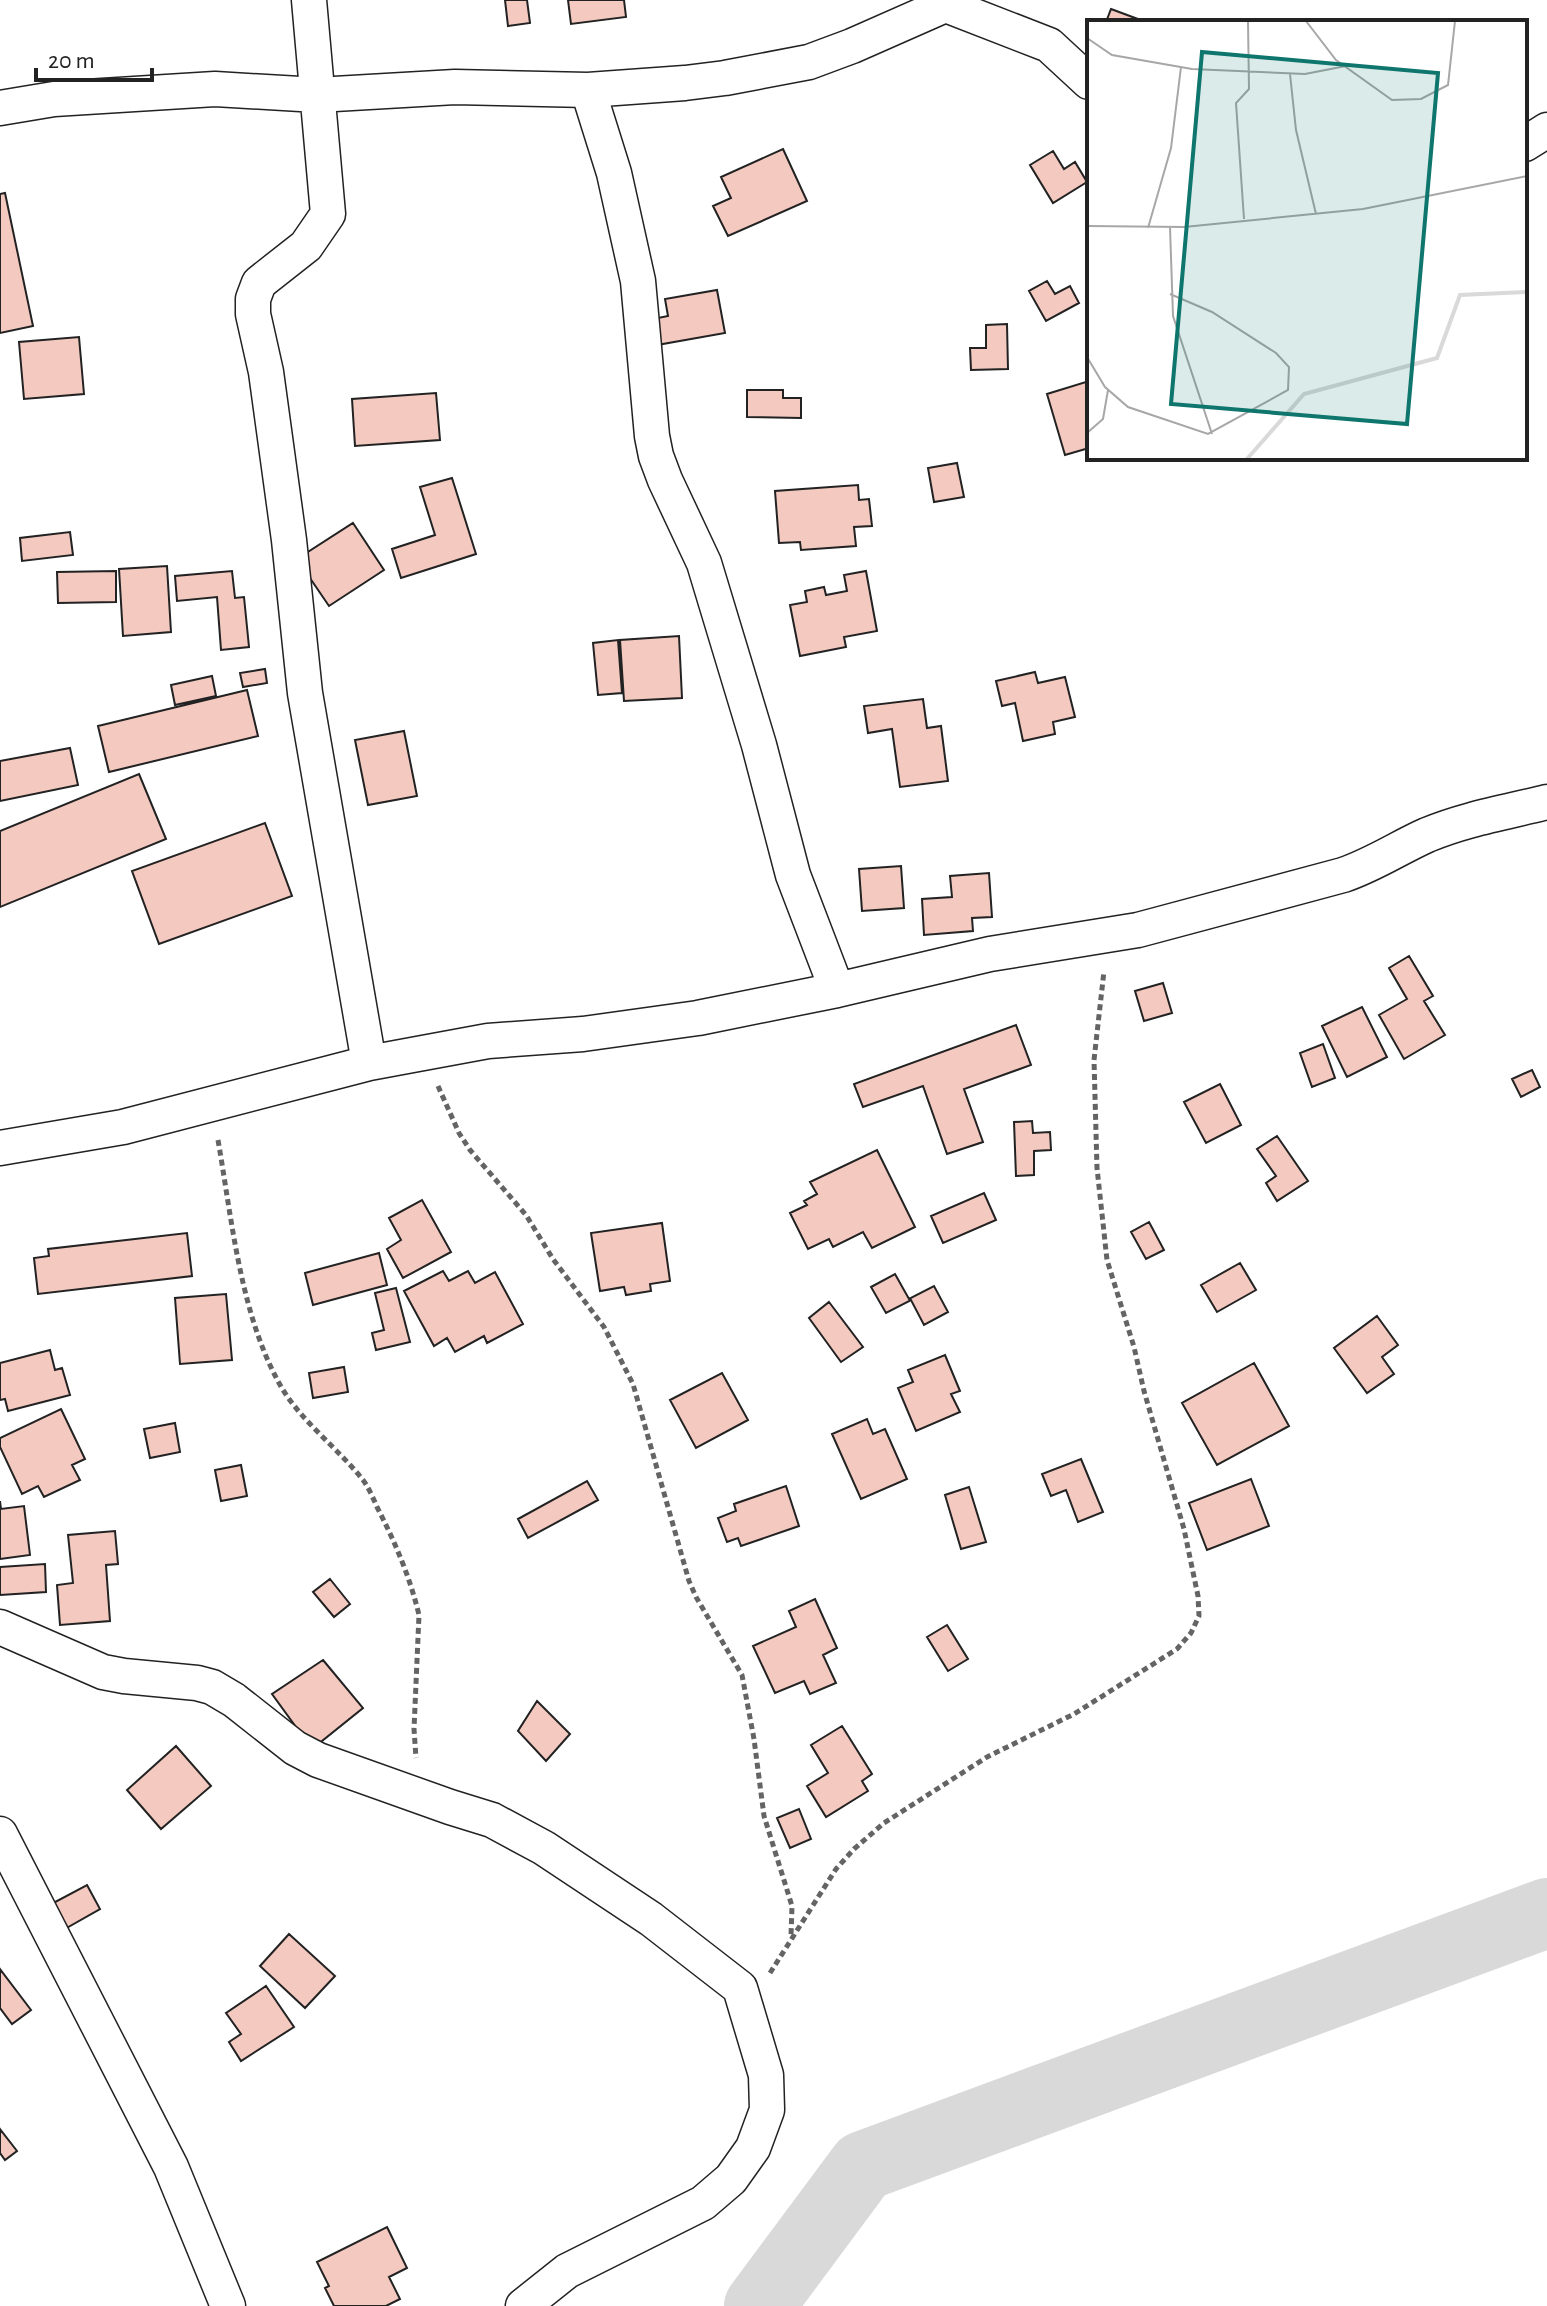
<svg xmlns="http://www.w3.org/2000/svg" width="1547" height="2306" viewBox="0 0 1547 2306" font-family="'Alegreya Sans',sans-serif">
<style>
.lines{fill:none;stroke-linecap:round;stroke-linejoin:round}
.river{stroke:#d9d9d9;stroke-width:70}
.building{fill:#f3c9c0;stroke:#222;stroke-width:2}
.minor-casing{stroke:#222;stroke-width:37}
.path{stroke:#646464;stroke-width:5;stroke-dasharray:6 4;stroke-linecap:butt}
.minor{stroke:#fff;stroke-width:34}
.inset-river{fill:none;stroke:#d9d9d9;stroke-width:4}
.inset-road{fill:none;stroke:#a7a7a7;stroke-width:2}
.view{fill:#0f766e;fill-opacity:0.15;stroke:#0f766e;stroke-width:4}
.inset-edge{fill:none;stroke:#222;stroke-width:4}
</style>
<rect width="100%" height="100%" fill="#fff"/>
<g class="lines">
<path class="river" d="M759 2306 863 2166 1547 1913"/>
</g>
<path class="building" d="M505 0H527L530 23 508 26Z
M568 0H624L626 17 571 24Z
M1111 9 1146 22H1106Z
M783 149 807 201 728 236 713 206 731 198 721 177Z
M1053 151 1064 169 1075 162 1087 182 1053 203 1030 165Z
M5 193 33 326 0 333V194Z
M1047 281 1055 294 1070 286 1079 303 1046 321 1029 291Z
M717 290 725 333 657 345 653 319 668 316 665 299Z
M1007 324 1008 369 971 370 970 348H986V325Z
M79 337 84 394 24 399 19 342Z
M1089 381V448L1065 455 1047 394Z
M747 390H783V398H801V418L747 417Z
M436 393 440 440 355 446 352 399Z
M957 463 964 497 934 502 928 468Z
M452 478 476 554 401 578 392 549 435 535 420 487Z
M858 485 859 500 869 499 872 526 854 527 856 546 801 550 800 542 779 543 775 491Z
M353 523 384 570 329 606 297 559Z
M70 532 73 555 22 561 20 538Z
M167 566 171 632 123 636 119 569Z
M116 571V602L58 603 57 572Z
M232 571 235 598 244 597 249 647 221 650 217 597 177 601 175 576Z
M866 571 877 631 844 637 846 647 800 656 790 605 807 602 805 591 824 587 826 595 847 591 844 575Z
M679 636 682 698 624 701 620 640Z
M618 640 622 693 598 695 593 643Z
M265 669 267 683 243 687 240 673Z
M1035 672 1038 683 1065 677 1075 717 1053 722 1055 734 1023 741 1015 703 1002 706 996 681Z
M212 676 216 696 175 705 171 685Z
M247 690 258 736 109 772 98 726Z
M923 699 927 728 941 726 948 781 900 787 892 729 868 733 864 706Z
M404 731 417 796 368 805 355 740Z
M70 748 78 785 0 801V761Z
M139 774 166 839 0 907V831Z
M265 823 292 896 159 944 132 871Z
M901 866 904 908 862 911 859 869Z
M989 873 992 917 972 918 973 931 924 935 922 899 952 897 950 876Z
M1409 956 1433 996 1424 1001 1445 1035 1404 1059 1379 1015 1407 999 1389 968Z
M1163 983 1172 1013 1144 1021 1135 991Z
M1362 1007 1387 1057 1347 1077 1322 1026Z
M1016 1025 1031 1065 964 1089 983 1142 947 1154 923 1086 863 1107 854 1084Z
M1323 1044 1335 1078 1312 1087 1300 1053Z
M1532 1070 1540 1087 1521 1097 1512 1079Z
M1220 1084 1241 1125 1206 1143 1184 1102Z
M1032 1121 1033 1133 1050 1132 1051 1150 1034 1151V1175L1016 1176 1014 1122Z
M1277 1136 1308 1181 1277 1201 1266 1183 1276 1176 1257 1149Z
M877 1150 915 1227 872 1248 863 1232 833 1247 829 1239 808 1249 790 1213 807 1205 804 1201 817 1194 810 1182Z
M984 1193 996 1220 943 1243 931 1216Z
M422 1200 451 1252 403 1278 387 1249 401 1240 389 1218Z
M1149 1222 1164 1250 1146 1259 1131 1232Z
M662 1223 670 1281 650 1284 651 1291 626 1295 624 1287 600 1291 591 1233Z
M187 1233 192 1276 38 1294 34 1258 49 1256 48 1249Z
M379 1253 387 1285 313 1305 305 1273Z
M1240 1263 1256 1290 1217 1312 1201 1285Z
M443 1271 449 1281 468 1271 475 1283 495 1272 523 1324 487 1343 484 1336 455 1352 447 1338 434 1346 404 1291Z
M895 1274 909 1299 934 1286 948 1312 924 1325 911 1300 886 1313 871 1287Z
M396 1288 410 1342 376 1350 372 1333 384 1330 375 1293Z
M226 1294 232 1360 180 1364 175 1298Z
M829 1302 863 1347 841 1362 809 1318Z
M1377 1316 1398 1345 1382 1357 1394 1374 1367 1393 1334 1348Z
M50 1350 55 1370 62 1368 70 1395 8 1411 5 1399 0 1400V1363Z
M945 1355 960 1391 951 1394 960 1412 916 1431 898 1388 913 1382 908 1370Z
M1254 1363 1289 1426 1217 1465 1182 1403Z
M344 1367 348 1392 313 1398 309 1373Z
M722 1373 748 1420 696 1448 670 1400Z
M61 1409 85 1459 72 1465 80 1480 44 1497 38 1486 22 1494 0 1447V1438Z
M867 1419 873 1434 885 1429 907 1479 861 1499 832 1434Z
M175 1423 180 1452 150 1458 144 1429Z
M1081 1459 1103 1512 1078 1522 1066 1490 1051 1496 1042 1474Z
M241 1465 247 1496 221 1501 215 1470Z
M1251 1479 1269 1526 1207 1550 1189 1503Z
M587 1481 598 1500 528 1538 518 1519Z
M786 1486 799 1526 741 1546 738 1538 727 1542 718 1518 736 1511 734 1504Z
M969 1487 986 1542 961 1549 945 1495Z
M0 1501 1 1509 24 1506 30 1555 0 1559Z
M115 1531 118 1564 106 1565 110 1621 60 1625 57 1585 73 1583 68 1535Z
M45 1564 46 1592 0 1595V1567Z
M330 1579 350 1604 334 1617 313 1592Z
M815 1599 837 1648 823 1655 836 1683 810 1694 804 1681 775 1693 753 1646 796 1627 789 1611Z
M947 1625 968 1659 948 1671 927 1637Z
M323 1660 363 1708 312 1749 272 1694Z
M537 1701 570 1734 546 1761 518 1731Z
M842 1726 872 1774 862 1781 868 1791 826 1817 807 1786 828 1773 811 1745Z
M176 1746 211 1786 161 1829 127 1790Z
M799 1809 811 1839 790 1848 777 1818Z
M87 1885 100 1909 56 1934 42 1909Z
M289 1934 335 1976 305 2008 260 1966Z
M0 1969 31 2010 12 2024 0 2008Z
M266 1986 294 2027 241 2061 229 2042 241 2034 226 2013Z
M0 2129 17 2151 5 2160 0 2153Z
M387 2227 407 2268 389 2277 400 2299 386 2306H334L325 2288 329 2286 317 2262Z"/>
<g class="lines">
<g class="minor-casing">
<path id="minor" d="M309 0 328 214 306 246 259 283 253 299V314L266 372 289 540 305 693 369 1063
M933 0 1049 45 1089 82
M588 90 614 173 638 281 652 436 656 456 665 480 704 563 759 745 793 875 837 990
M0 108 54 99 215 89 317 95 455 87 588 90 685 83 725 78 809 62 852 46 945 5
M1525 144 1547 130
M0 1148 123 1127 369 1063 423 1053 488 1041 583 1034 698 1018 837 990 990 954 1138 930 1343 875C1373 865 1398 848 1427 835 1465 819 1507 812 1547 802
M0 1627 103 1672 124 1676 197 1683 212 1687 234 1700 295 1748 318 1760 450 1807 492 1820 544 1848 651 1919 740 1988 766 2075 767 2110 753 2148 731 2179 703 2203 567 2271 523 2306
M0 1834 171 2167 228 2306"/>
</g>
<path class="path" d="M438 1086 459 1133 470 1150 526 1215 553 1259 604 1327 633 1384 689 1581 696 1597 742 1675 754 1739 764 1816 792 1906 791 1936
M218 1140C232 1220 240 1312 279 1383 299 1420 337 1447 363 1480 369 1488 373 1498 377 1507 395 1542 410 1577 419 1615L414 1729 416 1758
M770 1973 836 1869 854 1849 884 1823 987 1757 1074 1714 1177 1649 1191 1633 1199 1616 1198 1596 1184 1529 1144 1391 1134 1347 1107 1260 1097 1168 1094 1060 1104 971"/>
<use href="#minor" class="minor"/>
</g>
<g transform="translate(1087 20)">
<rect width="440" height="440" fill="#fff"/>
<path class="inset-river" d="M160 439 217 374 350 338 373 275 440 272"/>
<path class="inset-road" d="M219 1 249 40 305 80 334 79 361 65 368 1M0 18 25 35 105 49 218 54 259 46M203 54 209 110 229 194M157 199 149 83 162 69 161 1M0 206 97 207 276 189 440 156M83 207 86 296 125 414M61 208 84 128 94 47M0 337 18 367 41 387 121 414 201 370 202 347 189 333 125 292 83 274M0 413 16 399 21 370"/>
<path class="view" d="M115 32 351 53 320 404 84 384Z"/>
<rect width="440" height="440" class="inset-edge"/>
</g>
<path d="M36 68v12h116v-12" fill="none" stroke="#222222" stroke-width="4"/>
<text x="48" y="68" font-size="24" fill="#222222" stroke="#ffffff" stroke-width="6" paint-order="stroke">20 m</text>
</svg>
